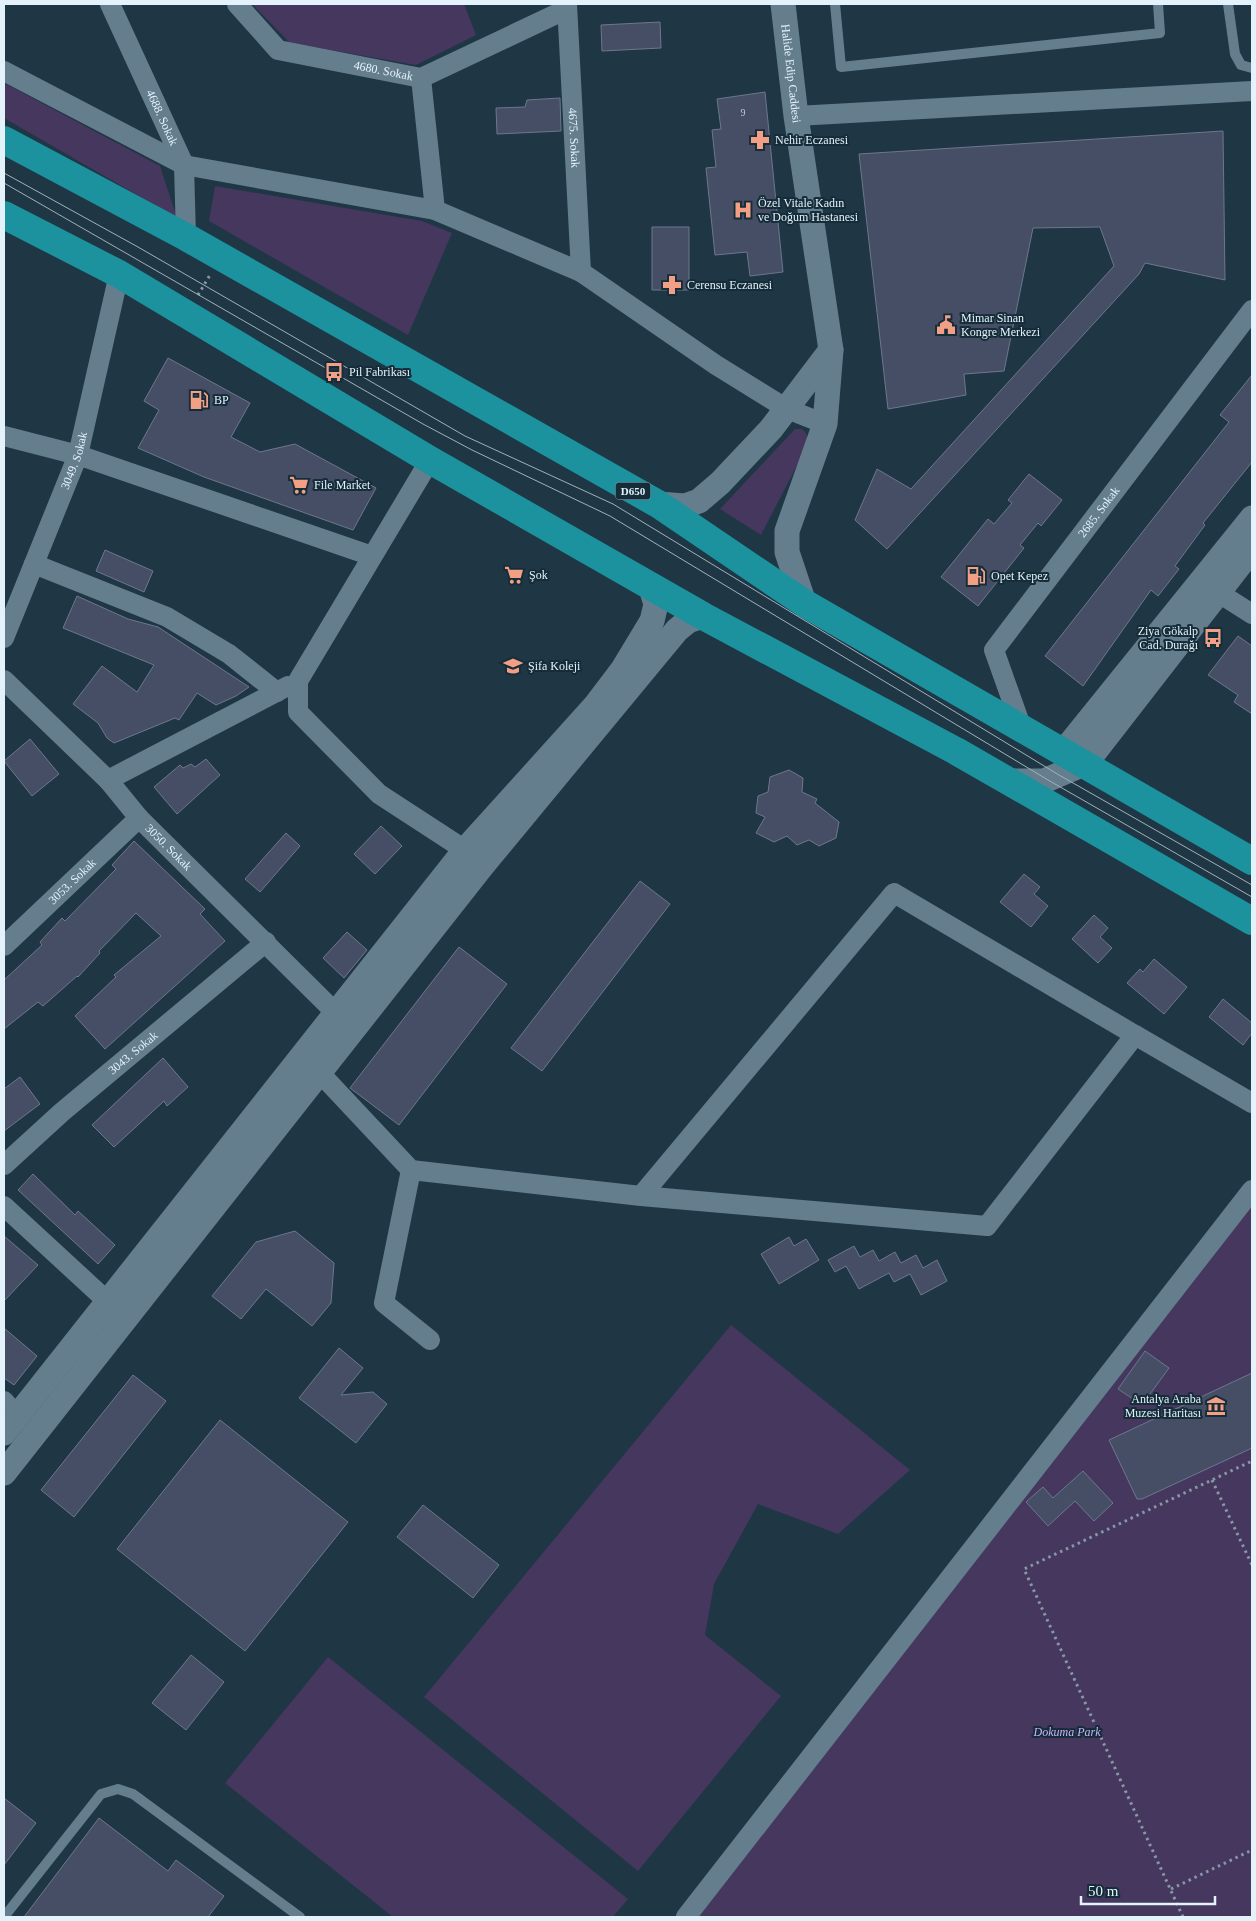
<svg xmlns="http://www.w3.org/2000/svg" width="1256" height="1921" viewBox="0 0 1256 1921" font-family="'Times New Roman',serif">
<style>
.green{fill:#45375e}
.building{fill:#454e64;stroke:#6d778f}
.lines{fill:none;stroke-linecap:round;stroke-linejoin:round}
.path{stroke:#8698a3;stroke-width:3;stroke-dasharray:2.5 4;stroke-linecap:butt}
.service{stroke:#647e8e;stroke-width:10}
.minor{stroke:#647e8e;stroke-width:20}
.tertiary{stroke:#647e8e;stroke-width:25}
.trunk{stroke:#1b929d;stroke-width:28}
.tram{stroke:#a0b1bb;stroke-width:1}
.labels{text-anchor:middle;stroke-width:4;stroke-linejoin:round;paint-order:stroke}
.number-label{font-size:10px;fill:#bcc9d5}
.shield{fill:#152c39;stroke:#a6b7c1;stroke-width:1}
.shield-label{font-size:11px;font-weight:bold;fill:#e4f2fb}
.street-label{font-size:12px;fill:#e4f2fb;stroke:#152c39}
.poi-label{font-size:12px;fill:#e4f2fb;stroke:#152c39;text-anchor:start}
.park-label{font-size:12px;font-style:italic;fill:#ccb1fc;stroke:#152c39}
</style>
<rect width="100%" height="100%" fill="#1f3644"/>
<path class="green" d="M252 4H464L476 35 416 65 290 43Z
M4 83 160 166 177 218 4 118Z
M215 186 422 221 452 233 408 335 209 221Z
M795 429H802C809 435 808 440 806 448L761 535 720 509Z
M1252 1192V1917H686Z
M731 1325 910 1470 838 1534 758 1504 714 1584 705 1635 781 1696 638 1871 424 1697Z
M328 1657 628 1899 613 1917H393L225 1783Z"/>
<path class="building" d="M660 22 661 48 602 51 601 25Z
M765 92 783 272 750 276 747 252 715 255 706 168 716 167 712 130 721 129 717 99Z
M560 98 561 131 497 134 496 108 525 107 527 100Z
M1223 131 1225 280 1145 263 1139 274 887 549 855 520 877 469 911 489 1114 266 1100 227 1033 228 1004 371 964 374 966 395 888 409 859 154Z
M652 227H689V290H652Z
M168 358 250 403 231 437 260 452 295 444 376 488 353 530 204 477 138 448 159 410 144 401Z
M1252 375V462L1203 523 1205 525 1175 566 1179 569 1158 596 1151 590 1083 686 1045 656 1229 422 1220 415Z
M1029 474 1062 500 1041 526 1038 523 1020 545 1024 548 978 606 941 577 988 519 994 524 1012 503 1008 500Z
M105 550 153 571 144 592 96 571Z
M77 596 128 619 158 627 249 687 236 696 216 705 197 693 179 720 175 718 114 743 107 738 98 723 73 704 102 666 137 692 154 665 63 628Z
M1238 636 1252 646V714L1234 702 1238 695 1208 675Z
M30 739 59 774 32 796 4 761Z
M206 759 220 775 177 814 154 787 180 765 183 768 191 764 195 767Z
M789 770 803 778 802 792 817 799 815 803 839 822 836 838 819 846 809 840 797 845 787 836 774 842 756 833 765 817 756 813 758 796 768 792 770 777Z
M381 826 402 846 375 874 354 854Z
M286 833 300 846 260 892 245 879Z
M134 841 205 909 200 914 225 941 105 1049 75 1016 116 977 114 975 161 936 136 913 99 951 100 953 78 977 77 976 43 1006 38 1002 4 1029V980L42 945 40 942 62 918 65 921 116 869 112 865Z
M1024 874 1040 887 1034 894 1048 906 1031 927 1000 902Z
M640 881 670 904 542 1071 511 1048Z
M1094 915 1108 928 1100 937 1112 948 1098 963 1072 939Z
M347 932 367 950 344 978 323 958Z
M459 947 507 984 399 1125 350 1088Z
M1154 959 1187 987 1164 1014 1127 983 1140 969 1143 972Z
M1223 999 1252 1023V1033L1243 1045 1209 1017Z
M163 1058 188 1087 167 1106 164 1101 114 1147 92 1125Z
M20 1077 40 1104 4 1131V1089Z
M33 1174 75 1215 78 1211 115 1245 98 1264 18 1190Z
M295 1231 334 1263 331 1303 312 1326 266 1289 241 1319 212 1296 256 1242Z
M4 1236 38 1265 4 1301Z
M789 1237 794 1246 806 1239 819 1260 779 1284 761 1254Z
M854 1246 860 1257 873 1250 879 1261 895 1252 901 1263 916 1255 923 1268 937 1260 947 1281 921 1295 910 1274 894 1282 889 1273 859 1289 846 1266 835 1272 828 1260Z
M4 1328 37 1356 14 1385 4 1378Z
M339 1348 363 1368 341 1395 373 1392 387 1404 356 1443 299 1398Z
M1145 1351 1169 1368 1142 1405 1118 1389Z
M1252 1373V1448L1142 1499H1137L1109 1440Z
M133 1375 166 1401 74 1517 41 1490Z
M220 1420 348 1522 245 1651 117 1549Z
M1083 1471 1113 1503 1094 1521 1075 1501 1048 1526 1026 1502 1043 1487 1053 1498Z
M423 1505 499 1565 473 1598 397 1537Z
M191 1655 224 1682 186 1730 152 1703Z
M4 1798 36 1823 4 1865Z
M99 1818 168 1871 176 1860 224 1896 208 1917H24Z"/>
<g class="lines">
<path class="path" d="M198 295 210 275
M1212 1480 1252 1565
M1171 1889 1252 1850
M1183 1917 1024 1569 1252 1461"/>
<path class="service" d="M835 4 841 67 1160 33 1158 4
M1228 4 1235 54 1241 65 1252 68
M4 1917 101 1794 118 1789 133 1794 300 1917"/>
<g class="minor">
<path id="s1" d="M110 4 184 165 186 237"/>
<path id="s2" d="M237 4 278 50 421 78 567 9"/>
<path id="s3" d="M567 4 581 272"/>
<path d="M4 71 184 165 435 210 581 272 716 365 787 409 825 424"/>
<path d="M421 78 435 210"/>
<path d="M796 116 1252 91"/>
<path d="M4 436 78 455 372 556"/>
<path d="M430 460 298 681V712L379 794 465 850"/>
<path d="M34 564 167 617 229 654 277 692"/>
<path d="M1219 593 1252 614"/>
<path id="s4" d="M4 638 78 455 119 274"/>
<path id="s5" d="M4 680 108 780 139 818 335 1012"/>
<path id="s6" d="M1021 726 994 650 1252 310"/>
<path d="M108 780 288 686"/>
<path id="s7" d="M4 946 139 818"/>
<path d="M1135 1035 1252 1103"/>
<path d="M319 1072 411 1170 641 1196 987 1226 1135 1035 894 893 641 1196"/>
<path id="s8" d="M4 1165 62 1112 266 942"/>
<path d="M411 1170 384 1303 430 1340"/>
<path d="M4 1206 107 1301"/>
<path d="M4 1401 17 1416"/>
<path d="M686 1917 1252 1190"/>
</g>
<g class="tertiary">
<path id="s9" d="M783 4 796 116 831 350 825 424 787 531V552L804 603"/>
<path d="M658 504 685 506 699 501 720 483 771 429 831 350"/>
<path d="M1064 751 1252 518"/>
<path d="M1007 781H1044L1086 763 1252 549"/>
<path d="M4 1433 465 850 595 706 623 669 652 621 656 604 650 585"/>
<path d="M4 1473 482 866 677 630 688 621 703 616"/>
</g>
<path class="trunk" d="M4 140 186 237 658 504 804 603 1252 861
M4 215 119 274 430 460 703 616 956 751 1252 921"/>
<path class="tram" d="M4 173 138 247 465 436 613 504 1059 775 1252 885
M4 183 423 424 472 450 610 516 1048 780 1252 897"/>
</g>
<defs>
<g id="pharmacy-bare" transform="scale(1.5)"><path d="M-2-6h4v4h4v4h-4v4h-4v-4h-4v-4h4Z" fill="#f39f85" stroke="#152c39" stroke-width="2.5" paint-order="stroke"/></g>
<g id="hospital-bare" transform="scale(1.5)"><path d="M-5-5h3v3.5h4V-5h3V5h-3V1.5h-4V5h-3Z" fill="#f39f85" stroke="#152c39" stroke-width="2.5" paint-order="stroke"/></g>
<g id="civic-bare" transform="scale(1.5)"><path d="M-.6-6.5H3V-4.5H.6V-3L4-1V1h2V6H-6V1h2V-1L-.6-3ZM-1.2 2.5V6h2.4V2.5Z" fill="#f39f85" stroke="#152c39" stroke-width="2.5" paint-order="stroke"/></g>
<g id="bus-bare" transform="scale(1.5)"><path d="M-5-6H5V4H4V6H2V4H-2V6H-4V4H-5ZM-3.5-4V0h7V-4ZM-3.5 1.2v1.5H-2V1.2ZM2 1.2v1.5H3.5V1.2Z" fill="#f39f85" stroke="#152c39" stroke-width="2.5" paint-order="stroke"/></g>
<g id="fuel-bare" transform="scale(1.5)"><path d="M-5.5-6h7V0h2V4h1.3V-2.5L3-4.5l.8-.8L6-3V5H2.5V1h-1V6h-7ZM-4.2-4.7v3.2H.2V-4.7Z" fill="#f39f85" stroke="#152c39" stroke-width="2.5" paint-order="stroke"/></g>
<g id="supermarket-bare" transform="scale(1.5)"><path d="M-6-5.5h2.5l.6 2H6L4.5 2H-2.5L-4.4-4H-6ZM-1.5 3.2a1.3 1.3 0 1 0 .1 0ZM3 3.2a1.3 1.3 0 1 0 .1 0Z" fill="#f39f85" stroke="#152c39" stroke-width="2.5" paint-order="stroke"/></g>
<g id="school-bare" transform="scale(1.5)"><path d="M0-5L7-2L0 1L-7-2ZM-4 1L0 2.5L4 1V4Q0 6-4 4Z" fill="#f39f85" stroke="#152c39" stroke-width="2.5" paint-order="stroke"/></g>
<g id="museum-bare" transform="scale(1.5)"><path d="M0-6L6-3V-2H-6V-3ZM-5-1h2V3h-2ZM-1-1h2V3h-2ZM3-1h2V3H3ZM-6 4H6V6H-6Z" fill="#f39f85" stroke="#152c39" stroke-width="2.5" paint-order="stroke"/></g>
</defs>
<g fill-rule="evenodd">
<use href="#pharmacy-bare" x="760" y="140"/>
<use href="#hospital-bare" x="743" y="210"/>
<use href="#pharmacy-bare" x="672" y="285"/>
<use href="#civic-bare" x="946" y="325"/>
<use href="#bus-bare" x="334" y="372"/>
<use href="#fuel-bare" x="199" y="400"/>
<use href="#supermarket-bare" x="299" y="485"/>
<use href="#supermarket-bare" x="514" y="575"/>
<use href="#fuel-bare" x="976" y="576"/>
<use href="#bus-bare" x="1213" y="638"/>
<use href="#school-bare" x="513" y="666"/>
<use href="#museum-bare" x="1216" y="1406"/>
</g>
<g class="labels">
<g class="number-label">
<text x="743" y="116">9</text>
</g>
<rect class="shield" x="615.5" y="482.5" width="35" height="17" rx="4"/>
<g class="shield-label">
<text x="633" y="495">D650</text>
</g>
<g class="street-label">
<text dy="4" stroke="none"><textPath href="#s2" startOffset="169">4680. Sokak</textPath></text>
<text dy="4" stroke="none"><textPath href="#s9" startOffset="70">Halide Edip Caddesi</textPath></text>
<text dy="4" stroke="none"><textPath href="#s1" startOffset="125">4688. Sokak</textPath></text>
<text dy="4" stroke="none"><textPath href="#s3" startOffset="134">4675. Sokak</textPath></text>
<text dy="4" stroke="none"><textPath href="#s4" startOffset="191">3049. Sokak</textPath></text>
<text dy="4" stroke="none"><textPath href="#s6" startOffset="254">2685. Sokak</textPath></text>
<text dy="4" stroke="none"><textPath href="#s5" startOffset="235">3050. Sokak</textPath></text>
<text dy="4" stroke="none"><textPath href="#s7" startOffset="94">3053. Sokak</textPath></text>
<text dy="4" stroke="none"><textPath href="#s8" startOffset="171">3043. Sokak</textPath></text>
</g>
<g class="poi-label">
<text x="775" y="144">Nehir Eczanesi</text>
<text x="758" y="207">Özel Vitale Kadın<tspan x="758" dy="14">ve Doğum Hastanesi</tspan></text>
<text x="687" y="289">Cerensu Eczanesi</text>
<text x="961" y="322">Mimar Sinan<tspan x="961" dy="14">Kongre Merkezi</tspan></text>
<text x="349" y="376">Pil Fabrikası</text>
<text x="214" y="404">BP</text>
<text x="314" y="489">File Market</text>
<text x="529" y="579">Şok</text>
<text x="991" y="580">Opet Kepez</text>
<text x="1198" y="635" text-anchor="end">Ziya Gökalp<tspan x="1198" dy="14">Cad. Durağı</tspan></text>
<text x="528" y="670">Şifa Koleji</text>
<text x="1201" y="1403" text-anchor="end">Antalya Araba<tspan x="1201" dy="14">Muzesi Haritası</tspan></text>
</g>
<g class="park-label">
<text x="1067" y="1736">Dokuma Park</text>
</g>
</g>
<rect width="1256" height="1921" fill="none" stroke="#e4f2fb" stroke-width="10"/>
<path d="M1081 1896v8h134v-8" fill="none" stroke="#e4f2fb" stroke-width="2.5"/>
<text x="1088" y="1896" font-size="15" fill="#e4f2fb" stroke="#152c39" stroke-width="4" paint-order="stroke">50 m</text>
</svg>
